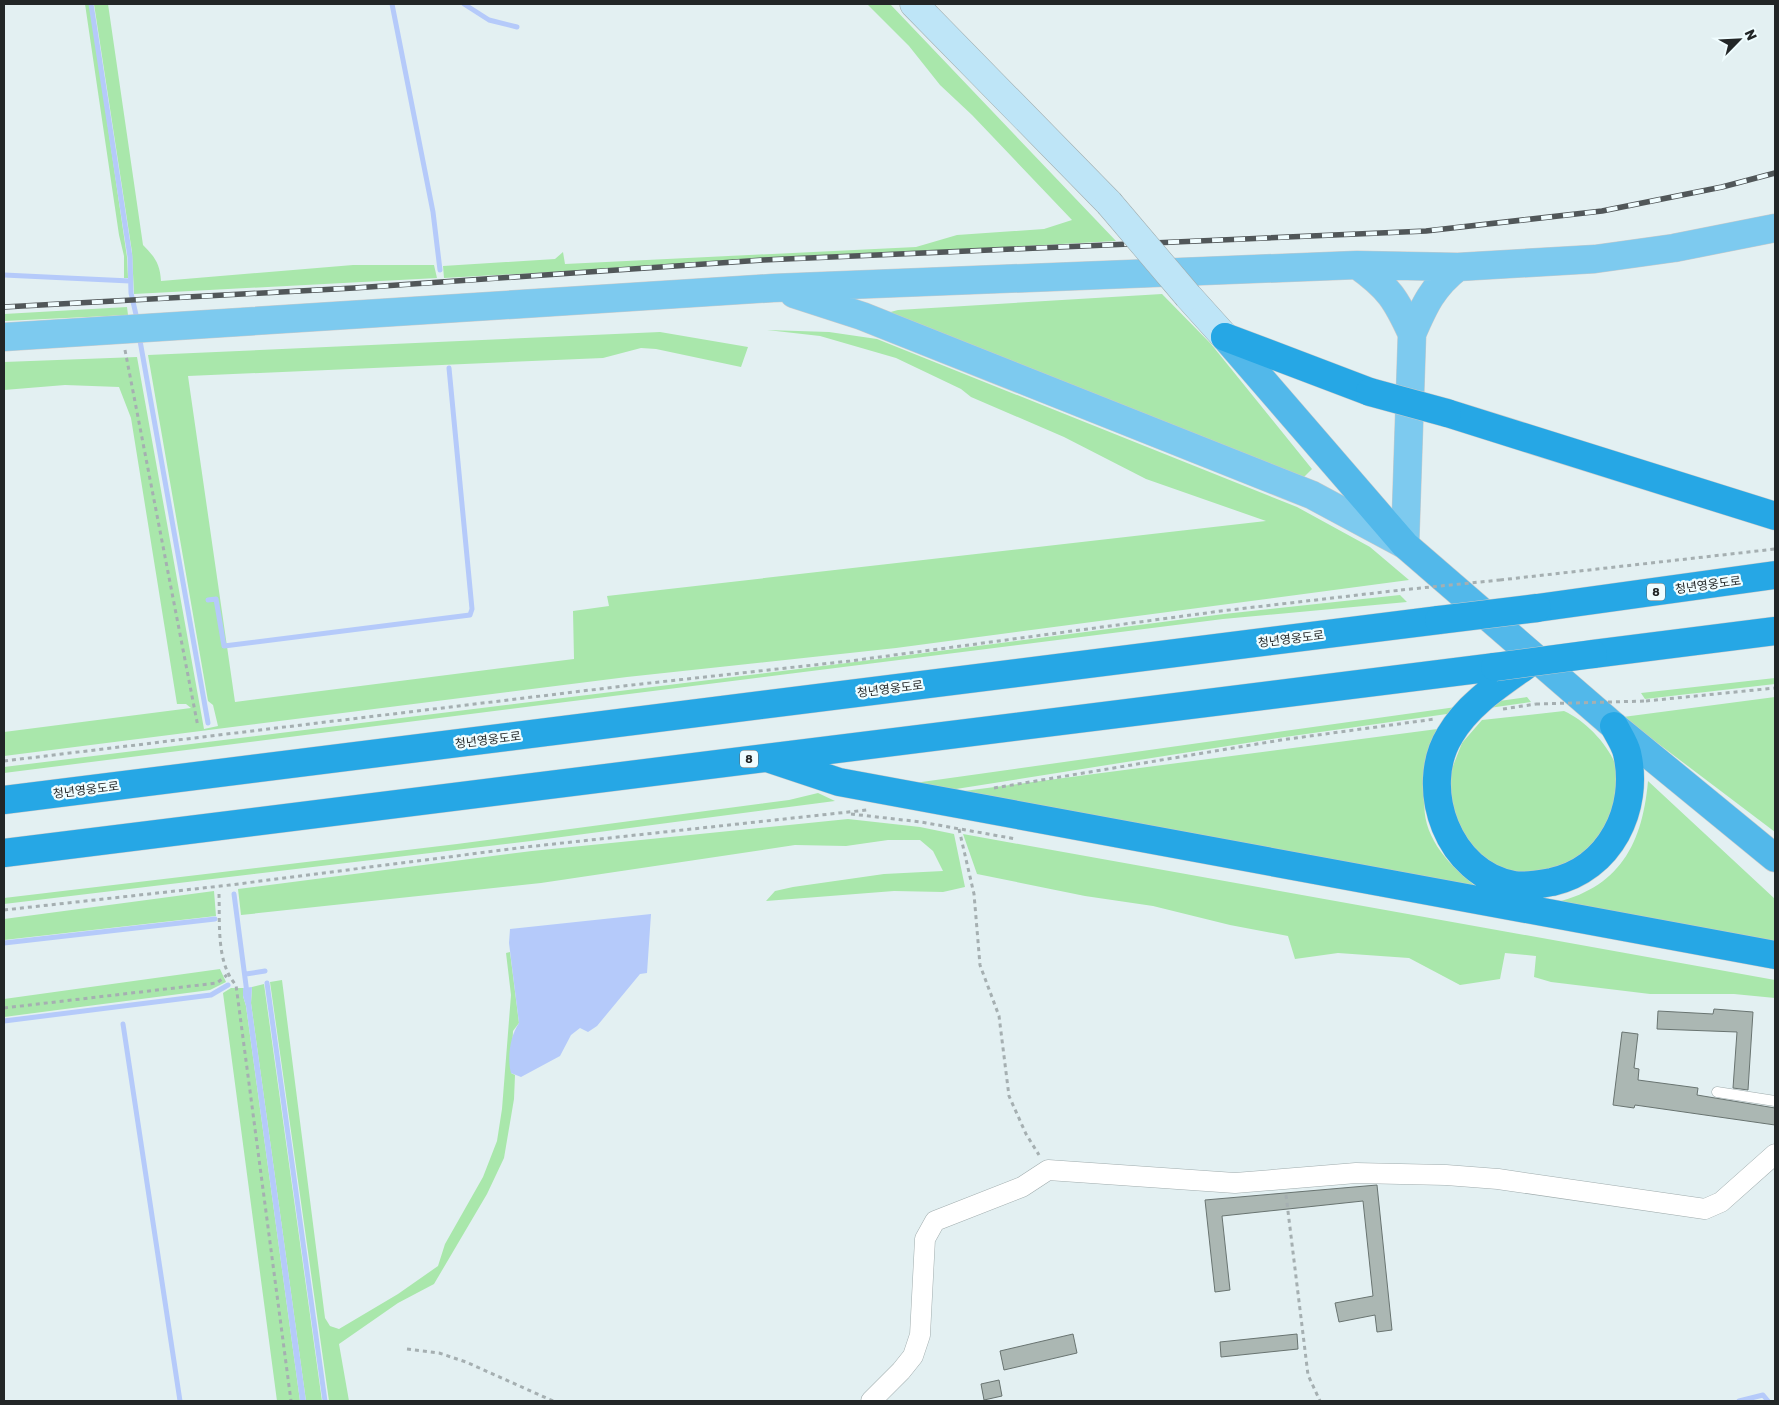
<svg xmlns="http://www.w3.org/2000/svg" width="1779" height="1405" viewBox="0 0 1779 1405" font-family="Rubik,'Noto Sans KR',sans-serif">
<style>
.green{fill:#a9e7ab}
.water{fill:#b5cafa}
.lines{fill:none;stroke-linecap:round;stroke-linejoin:round}
.stream{stroke:#b5cafa;stroke-width:5}
.building{fill:#abb7b3;stroke:#697471}
.service-casing{stroke:#a0acad;stroke-width:11}
.minor-casing{stroke:#a0acad;stroke-width:21}
.secondary-casing{stroke:#a0acad;stroke-width:29}
.primary-casing{stroke:#cacbcb;stroke-width:29}
.trunk-casing{stroke:#cacbcb;stroke-width:29}
.motorway-casing{stroke:#cacbcb;stroke-width:29}
.path{stroke:#a5afb1;stroke-width:3;stroke-dasharray:4 4;stroke-linecap:butt}
.service{stroke:#fff;stroke-width:10}
.minor{stroke:#fff;stroke-width:20}
.secondary{stroke:#bee5f7;stroke-width:28}
.primary{stroke:#7dcaef;stroke-width:28}
.trunk{stroke:#52b8ea;stroke-width:28}
.motorway{stroke:#26a7e5;stroke-width:28}
.rail-casing{stroke:#515759;stroke-width:5.5}
.rail{stroke:#f0fdff;stroke-width:4;stroke-dasharray:11;stroke-linecap:butt}
.secondary-bridge-casing{stroke:#a0acad;stroke-width:29;stroke-linecap:butt}
.motorway-bridge-casing{stroke:#cacbcb;stroke-width:29;stroke-linecap:butt}
.path-bridge{stroke:#a5afb1;stroke-width:3;stroke-dasharray:4 4;stroke-linecap:butt}
.secondary-bridge{stroke:#bee5f7;stroke-width:28}
.motorway-bridge{stroke:#26a7e5;stroke-width:28}
.labels{text-anchor:middle;stroke-width:4.5;stroke-linejoin:round;paint-order:stroke}
.shield{fill:#f0fdff;stroke:#606668;stroke-width:1}
.shield-label{font-size:11px;font-weight:bold;fill:#222627}
.street-label{font-size:12px;fill:#222627;stroke:#f0fdff}
</style>
<rect width="100%" height="100%" fill="#e3f0f2"/>
<path class="green" d="M85 4H90L127 257 128 278H124V256L119 235Z
M94 4H108L143 245C155 257 160 264 161 281L353 265H434L437 278 134 294 132 252Z
M867 4H890L1116 241 444 278 443 266 555 259 563 252 565 264 916 247 957 235 1044 229 1072 220 972 115 940 85 909 46Z
M1162 294 1211 344 1312 469 1304 477 883 314 898 310Z
M127 307 128 315 4 321V314Z
M767 330 829 332 877 339 1297 507 1370 547 1409 580 896 648 627 677 4 756V732L191 708 186 704H177L131 418 119 387 65 385 4 390V362L137 357 204 729 218 726 213 705 208 701 148 355 660 332 748 347 741 367 656 349 641 348 603 358 188 376 235 702 574 659 573 611 609 606 607 596 1266 521 1146 479 1064 437 971 397 961 389 896 358 820 336Z
M1400 595 1407 602 1223 619 4 773V767L855 662 1224 614Z
M1775 678V684L1645 699 1641 693Z
M1527 697 1531 702 1278 738 905 797 893 786Z
M1775 697V832L1623 717Z
M1564 711C1591 723 1621 758 1621 788 1621 802 1607 833 1602 847L1548 878 1478 864 1451 814 1449 776 1462 743 1482 720Z
M1445 728C1439 748 1430 770 1426 791 1417 832 1447 864 1477 887L941 794Z
M1648 781 1775 899V949L1544 905C1615 892 1642 850 1648 781Z
M818 793 835 801 531 841 4 904V898L457 844 789 800Z
M848 819 920 827 954 834 965 887 943 892 894 891 766 901 775 891 793 887 884 874 943 871 933 851 920 840H888L846 846 795 845 541 883 241 915 238 889 532 851Z
M963 834 1775 980V998L1734 994H1650L1551 982 1534 977 1536 956 1505 953 1500 979 1460 985 1409 958 1338 953 1295 959 1288 936 1230 925 1153 906 1085 896 977 874Z
M214 891 216 916 4 940V919Z
M510 952 519 1023 513 1031 511 1073 515 1075 514 1099 504 1158 487 1194 434 1284 398 1303 339 1344 349 1401H329L270 982 282 980 325 1318 330 1326 339 1329 398 1294 438 1266 445 1244 483 1177 497 1141 502 1109 511 995 506 953Z
M220 969 226 982 210 990 4 1017V999Z
M264 984 322 1401H306L251 1003 252 987Z
M231 988H243V996L246 1006 300 1401H277L223 993Z"/>
<path class="water" d="M651 914 647 973 640 974 597 1026 588 1032 580 1028 571 1035 560 1056 521 1077 511 1073C507 1058 510 1036 519 1023L509 943 510 929Z
M252 987 251 1003 306 1401H300L246 1006 243 996V988Z"/>
<g class="lines">
<path class="stream" d="M91 4 130 257 131 293 137 319
M392 4 433 212 440 270
M464 4 489 20 517 27
M4 275 130 281
M139 335 208 723
M208 600 216 599 224 646 470 615 472 609 449 368
M234 894 247 993
M4 943 215 919
M246 974 265 971
M267 983 325 1401
M4 1021 211 995 228 985
M123 1024 180 1401
M1739 1401 1763 1395 1768 1401"/>
</g>
<path class="building" d="M1714 1009 1753 1012 1748 1090 1733 1088 1737 1032 1657 1029 1658 1011 1713 1014Z
M1622 1032 1638 1034 1634 1068 1639 1069 1638 1080 1698 1088 1697 1095 1775 1108V1125L1635 1105 1634 1108 1613 1105Z
M1377 1185 1392 1330 1377 1332 1375 1315 1339 1322 1335 1303 1373 1296 1363 1201 1222 1216 1230 1290 1215 1292 1205 1200Z
M1073 1334 1077 1353 1004 1370 1000 1351Z
M1297 1334 1298 1349 1221 1357 1220 1342Z
M999 1380 1002 1396 984 1400 981 1384Z"/>
<g class="lines">
<g class="service-casing">
<path id="service" d="M1717 1092 1775 1101"/>
</g>
<g class="minor-casing">
<path id="minor" d="M871 1401 901 1371 913 1356 920 1335 925 1239 935 1221 1022 1187 1048 1170 1235 1183 1356 1173 1446 1175 1498 1179 1705 1209 1721 1202 1775 1154"/>
</g>
<g class="secondary-casing">
<path id="secondary" d="M914 4 1109 203
M1188 296 1225 337"/>
</g>
<g class="primary-casing">
<path id="primary" d="M1357 265C1389 288 1396 299 1412 334
M794 294 862 316 1312 495 1405 545 1412 334C1424 306 1433 286 1458 267
M4 337 773 288 1357 265 1458 267 1595 259 1674 248 1775 228"/>
</g>
<g class="trunk-casing">
<path id="trunk" d="M1225 337 1405 545 1614 726 1775 858"/>
</g>
<g class="motorway-casing">
<path id="motorway" d="M1225 337 1370 392
M1447 413 1775 516
M1537 608 1775 575
M1593 654 1775 631
M1528 664C1500 684 1468 704 1450 735 1417 788 1449 875 1514 885 1526 887 1540 884 1552 882 1610 869 1640 809 1627 753 1625 744 1618 734 1614 726
M770 759 839 782 1775 955
M4 800 1439 620
M4 853 1495 667"/>
</g>
<path class="path" d="M125 350 198 727
M1500 580 1775 549
M1646 701 1775 688
M1503 709 1536 704
M4 761 632 685 850 661 1221 611 1401 590
M994 788 1281 740 1435 719
M851 814 921 822 1016 839
M959 829 974 894 980 965 999 1016 1009 1096 1026 1134 1039 1155
M219 894C220 923 216 963 236 985L291 1401
M4 910 230 885 526 847 867 810
M4 1008 217 983 227 975
M1286 1195 1308 1375 1320 1401
M407 1349 439 1353 466 1362 553 1401"/>
<use href="#service" class="service"/>
<use href="#minor" class="minor"/>
<use href="#secondary" class="secondary"/>
<use href="#primary" class="primary"/>
<use href="#trunk" class="trunk"/>
<use href="#motorway" class="motorway"/>
<g class="rail-casing">
<path id="rail" d="M4 307 354 288 763 260 1426 231 1602 211 1722 187 1775 173"/>
</g>
<use href="#rail" class="rail"/>
<g class="secondary-bridge-casing">
<path id="secondary-bridge" d="M1109 203 1188 296"/>
</g>
<g class="motorway-bridge-casing">
<path id="motorway-bridge" d="M1370 392 1447 413
M1439 620 1537 608
M1495 667 1593 654"/>
</g>
<path class="path-bridge" d="M1401 590 1500 580
M1536 704 1646 701"/>
<use href="#secondary-bridge" class="secondary-bridge"/>
<use href="#motorway-bridge" class="motorway-bridge"/>
</g>
<g class="labels">
<g class="shield">
<rect x="1647" y="583.5" width="18" height="17" rx="4"/>
<rect x="740" y="750.5" width="18" height="17" rx="4"/>
</g>
<g class="shield-label">
<text x="1656" y="596">8</text>
<text x="749" y="763">8</text>
</g>
<g class="street-label">
<text transform="translate(1708 585) rotate(-8)" y="4">청년영웅도로</text>
<text transform="translate(1291 639) rotate(-7)" y="4">청년영웅도로</text>
<text transform="translate(890 689) rotate(-7)" y="4">청년영웅도로</text>
<text transform="translate(488 740) rotate(-7)" y="4">청년영웅도로</text>
<text transform="translate(86 790) rotate(-7)" y="4">청년영웅도로</text>
</g>
</g>
<rect width="1779" height="1405" fill="none" stroke="#222627" stroke-width="10"/>
<g transform="translate(1739 40) rotate(66)" stroke="#f0fdff" stroke-width="4" paint-order="stroke">
<path d="M0-4L9 19L0 12L-9 19Z" fill="#222627"/>
<text y="-8" font-size="14" font-weight="bold" text-anchor="middle" fill="#222627">N</text>
</g>
</svg>
